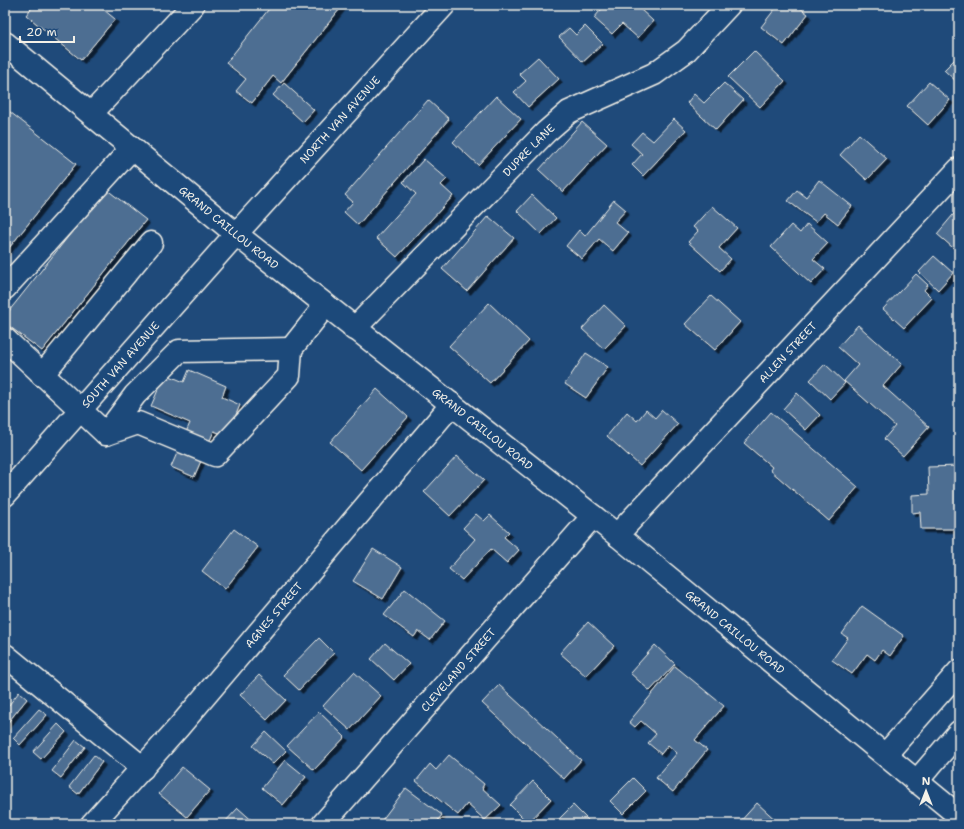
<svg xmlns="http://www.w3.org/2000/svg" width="964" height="829" viewBox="0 0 964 829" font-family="'Shantell Sans',sans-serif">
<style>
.building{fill:#4d6e92;stroke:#f4f1e8;filter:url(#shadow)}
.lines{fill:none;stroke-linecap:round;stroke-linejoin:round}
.minor-casing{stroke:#f4f1e8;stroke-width:25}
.major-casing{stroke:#f4f1e8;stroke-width:25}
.minor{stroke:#1f4a7a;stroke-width:22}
.major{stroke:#1f4a7a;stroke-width:22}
.labels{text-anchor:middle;stroke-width:4;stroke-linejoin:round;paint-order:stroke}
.street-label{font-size:11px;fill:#f4f1e8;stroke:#1f4a7a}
</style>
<defs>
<filter id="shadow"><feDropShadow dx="3.5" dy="3.5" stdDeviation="0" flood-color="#0009"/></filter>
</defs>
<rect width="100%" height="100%" fill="#1f4a7a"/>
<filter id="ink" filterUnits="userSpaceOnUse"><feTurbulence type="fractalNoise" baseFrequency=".025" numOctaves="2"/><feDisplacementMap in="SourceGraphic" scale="8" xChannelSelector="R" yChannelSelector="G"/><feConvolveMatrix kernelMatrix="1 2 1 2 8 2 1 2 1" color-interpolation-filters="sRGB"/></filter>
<g filter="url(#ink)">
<path class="building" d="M34 5H98L115 19 81 60 26 15Z
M272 5H343L281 83 273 76 252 103 236 91 246 79 226 63Z
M605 5H643L640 9 653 21 638 38 622 24 612 34 594 18Z
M778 5H796L808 14 784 45 761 27Z
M585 26 603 44 583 62 559 37 569 28 576 35Z
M754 51 785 81 760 107 728 77Z
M959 55V84L944 70Z
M538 57 559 79 528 107 514 92 526 81 519 74Z
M929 82 950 100 928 125 907 106Z
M284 83 314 110 303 122 273 95Z
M724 83 743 100 716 130 687 103 694 94 704 103Z
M496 96 521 119 478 165 453 142Z
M428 100 449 119 358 225 344 212 353 202 345 195Z
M5 108 76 164 5 253Z
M674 119 686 130 643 176 632 165 642 154 631 144 642 132 653 141Z
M582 122 607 144 563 192 539 170Z
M859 134 887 159 867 180 840 155Z
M424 159 447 179 441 185 453 196 397 257 376 238 416 194 403 182Z
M819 180 852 206 838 224 824 213 816 222 788 201 797 190 806 197Z
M106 189 146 220 42 351 5 323V316Z
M532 195 556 218 541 234 517 211Z
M614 200 626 210 615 222 628 233 613 251 599 239 582 259 566 246 579 230 585 236Z
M712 206 737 228 719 248 731 259 720 271 688 242 698 231 693 227Z
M958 209 959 210V253L937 234Z
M488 216 514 238 467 291 442 269Z
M807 224 828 243 813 259 825 269 811 284 771 247 791 225 800 233Z
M934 256 953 273 938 290 919 272Z
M916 274 928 285 924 290 932 298 904 328 883 309Z
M711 296 740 322 715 350 685 324Z
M489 303 529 341 490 383 449 346Z
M604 305 626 326 604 349 582 329Z
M858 325 902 364 883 386 929 427 903 456 884 439 895 426 844 381 858 365 838 347Z
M586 353 608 367 586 398 565 384Z
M825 364 845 383 830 399 810 380Z
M189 370 226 386 222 397 240 405 227 436 214 431 194 477 171 467 190 423 151 406 165 374 184 382Z
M377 389 408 417 361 470 330 442Z
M797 393 820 415 806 430 783 409Z
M646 410 655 418 662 410 678 424 640 466 607 436 627 412 637 421Z
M771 412 858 487 829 521 770 470 772 467 744 443Z
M457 456 484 480 450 516 424 492Z
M959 466V529H921L920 512 912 513V495L929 494 928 467Z
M476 514 484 521 490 515 509 532 504 537 519 550 507 563 491 549 462 580 449 569 475 539 463 528Z
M234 529 258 547 225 589 202 571Z
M373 549 402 567 383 599 353 581Z
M405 589 445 621 430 640 418 631 414 637 384 615Z
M862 606 904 636 890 656 882 650 875 660 867 654 852 674 832 660 848 638 842 634Z
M588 622 614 646 586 676 560 653Z
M319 638 334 653 299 690 283 675Z
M385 643 409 664 394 680 371 659Z
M655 645 675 664 650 691 630 673Z
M675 666 724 706 695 740 707 750 673 792 656 778 677 753 668 745 661 754 648 743 656 734 641 721 635 727 629 722Z
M354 672 381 696 350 730 323 706Z
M259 675 286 700 267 720 240 695Z
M499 685 581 760 564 779 482 703Z
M19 692 27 699 5 726V710Z
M39 709 47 715 20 745 13 738Z
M319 712 345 737 314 770 287 746Z
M58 724 66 732 41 759 33 752Z
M266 732 286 751 273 764 253 746Z
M76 740 85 747 61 778 52 771Z
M94 755 102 762 78 794 69 787Z
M449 755 484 784 482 788 501 805 485 820 467 804 458 815 416 781 430 764 436 770Z
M285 760 306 777 283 805 262 788Z
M182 767 210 790 187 817 159 794Z
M633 778 646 791 623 814 610 801Z
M533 781 551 799 528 823 510 805Z
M406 788 442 815 435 824H379Z
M757 803 780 824H738Z
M573 805 592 824H554Z
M238 808 256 824H223Z"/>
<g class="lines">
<g class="minor-casing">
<g id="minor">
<path d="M91 114 193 5"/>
<path d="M5 288 132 148"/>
<path id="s1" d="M354 329 546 132 569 112 654 74 686 51 729 5"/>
<path d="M5 339 106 434 138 423 215 455 289 376 291 349 325 306"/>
<path d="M42 375 151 243"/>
<path d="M106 434 135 395 179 351 291 349"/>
<path id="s2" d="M617 535 959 169"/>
<path d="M5 655 143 768"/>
<path d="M886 754 959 671"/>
<path d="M916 782 959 732"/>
<path id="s3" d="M92 824 178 728 452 404"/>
<path id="s4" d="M323 824 593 516"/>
</g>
</g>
<g class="major-casing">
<g id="major">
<path id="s5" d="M5 43 236 234 617 535 959 816"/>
<path id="s6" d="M5 495 236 234 444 5"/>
</g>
</g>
<use href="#minor" class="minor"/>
<use href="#major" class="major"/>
</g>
</g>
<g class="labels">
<g class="street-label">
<text dy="4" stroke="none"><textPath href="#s6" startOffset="503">NORTH VAN AVENUE</textPath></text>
<text dy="4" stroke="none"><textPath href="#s1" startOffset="250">DUPRE LANE</textPath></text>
<text dy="4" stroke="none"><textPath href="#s5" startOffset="290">GRAND CAILLOU ROAD</textPath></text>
<text dy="4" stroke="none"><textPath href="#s2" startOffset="250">ALLEN STREET</textPath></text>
<text dy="4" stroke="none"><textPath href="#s6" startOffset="174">SOUTH VAN AVENUE</textPath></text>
<text dy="4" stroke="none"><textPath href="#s5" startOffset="614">GRAND CAILLOU ROAD</textPath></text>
<text dy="4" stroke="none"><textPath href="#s3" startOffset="277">AGNES STREET</textPath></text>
<text dy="4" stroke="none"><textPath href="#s5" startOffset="938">GRAND CAILLOU ROAD</textPath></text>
<text dy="4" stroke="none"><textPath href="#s4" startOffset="205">CLEVELAND STREET</textPath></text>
</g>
</g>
<rect width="964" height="829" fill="none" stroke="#1f4a7a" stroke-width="20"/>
<rect x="10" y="10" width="944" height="809" fill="none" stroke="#f4f1e8" stroke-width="1.5" filter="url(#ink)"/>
<g transform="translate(926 791)" stroke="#1f4a7a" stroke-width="3" paint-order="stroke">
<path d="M0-3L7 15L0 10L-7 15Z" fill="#f4f1e8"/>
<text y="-6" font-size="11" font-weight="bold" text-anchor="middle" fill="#f4f1e8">N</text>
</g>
<path d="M20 36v6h54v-6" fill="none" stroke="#f4f1e8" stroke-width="2"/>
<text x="26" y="36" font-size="12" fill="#f4f1e8" stroke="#1f4a7a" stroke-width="3" paint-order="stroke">20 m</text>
</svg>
